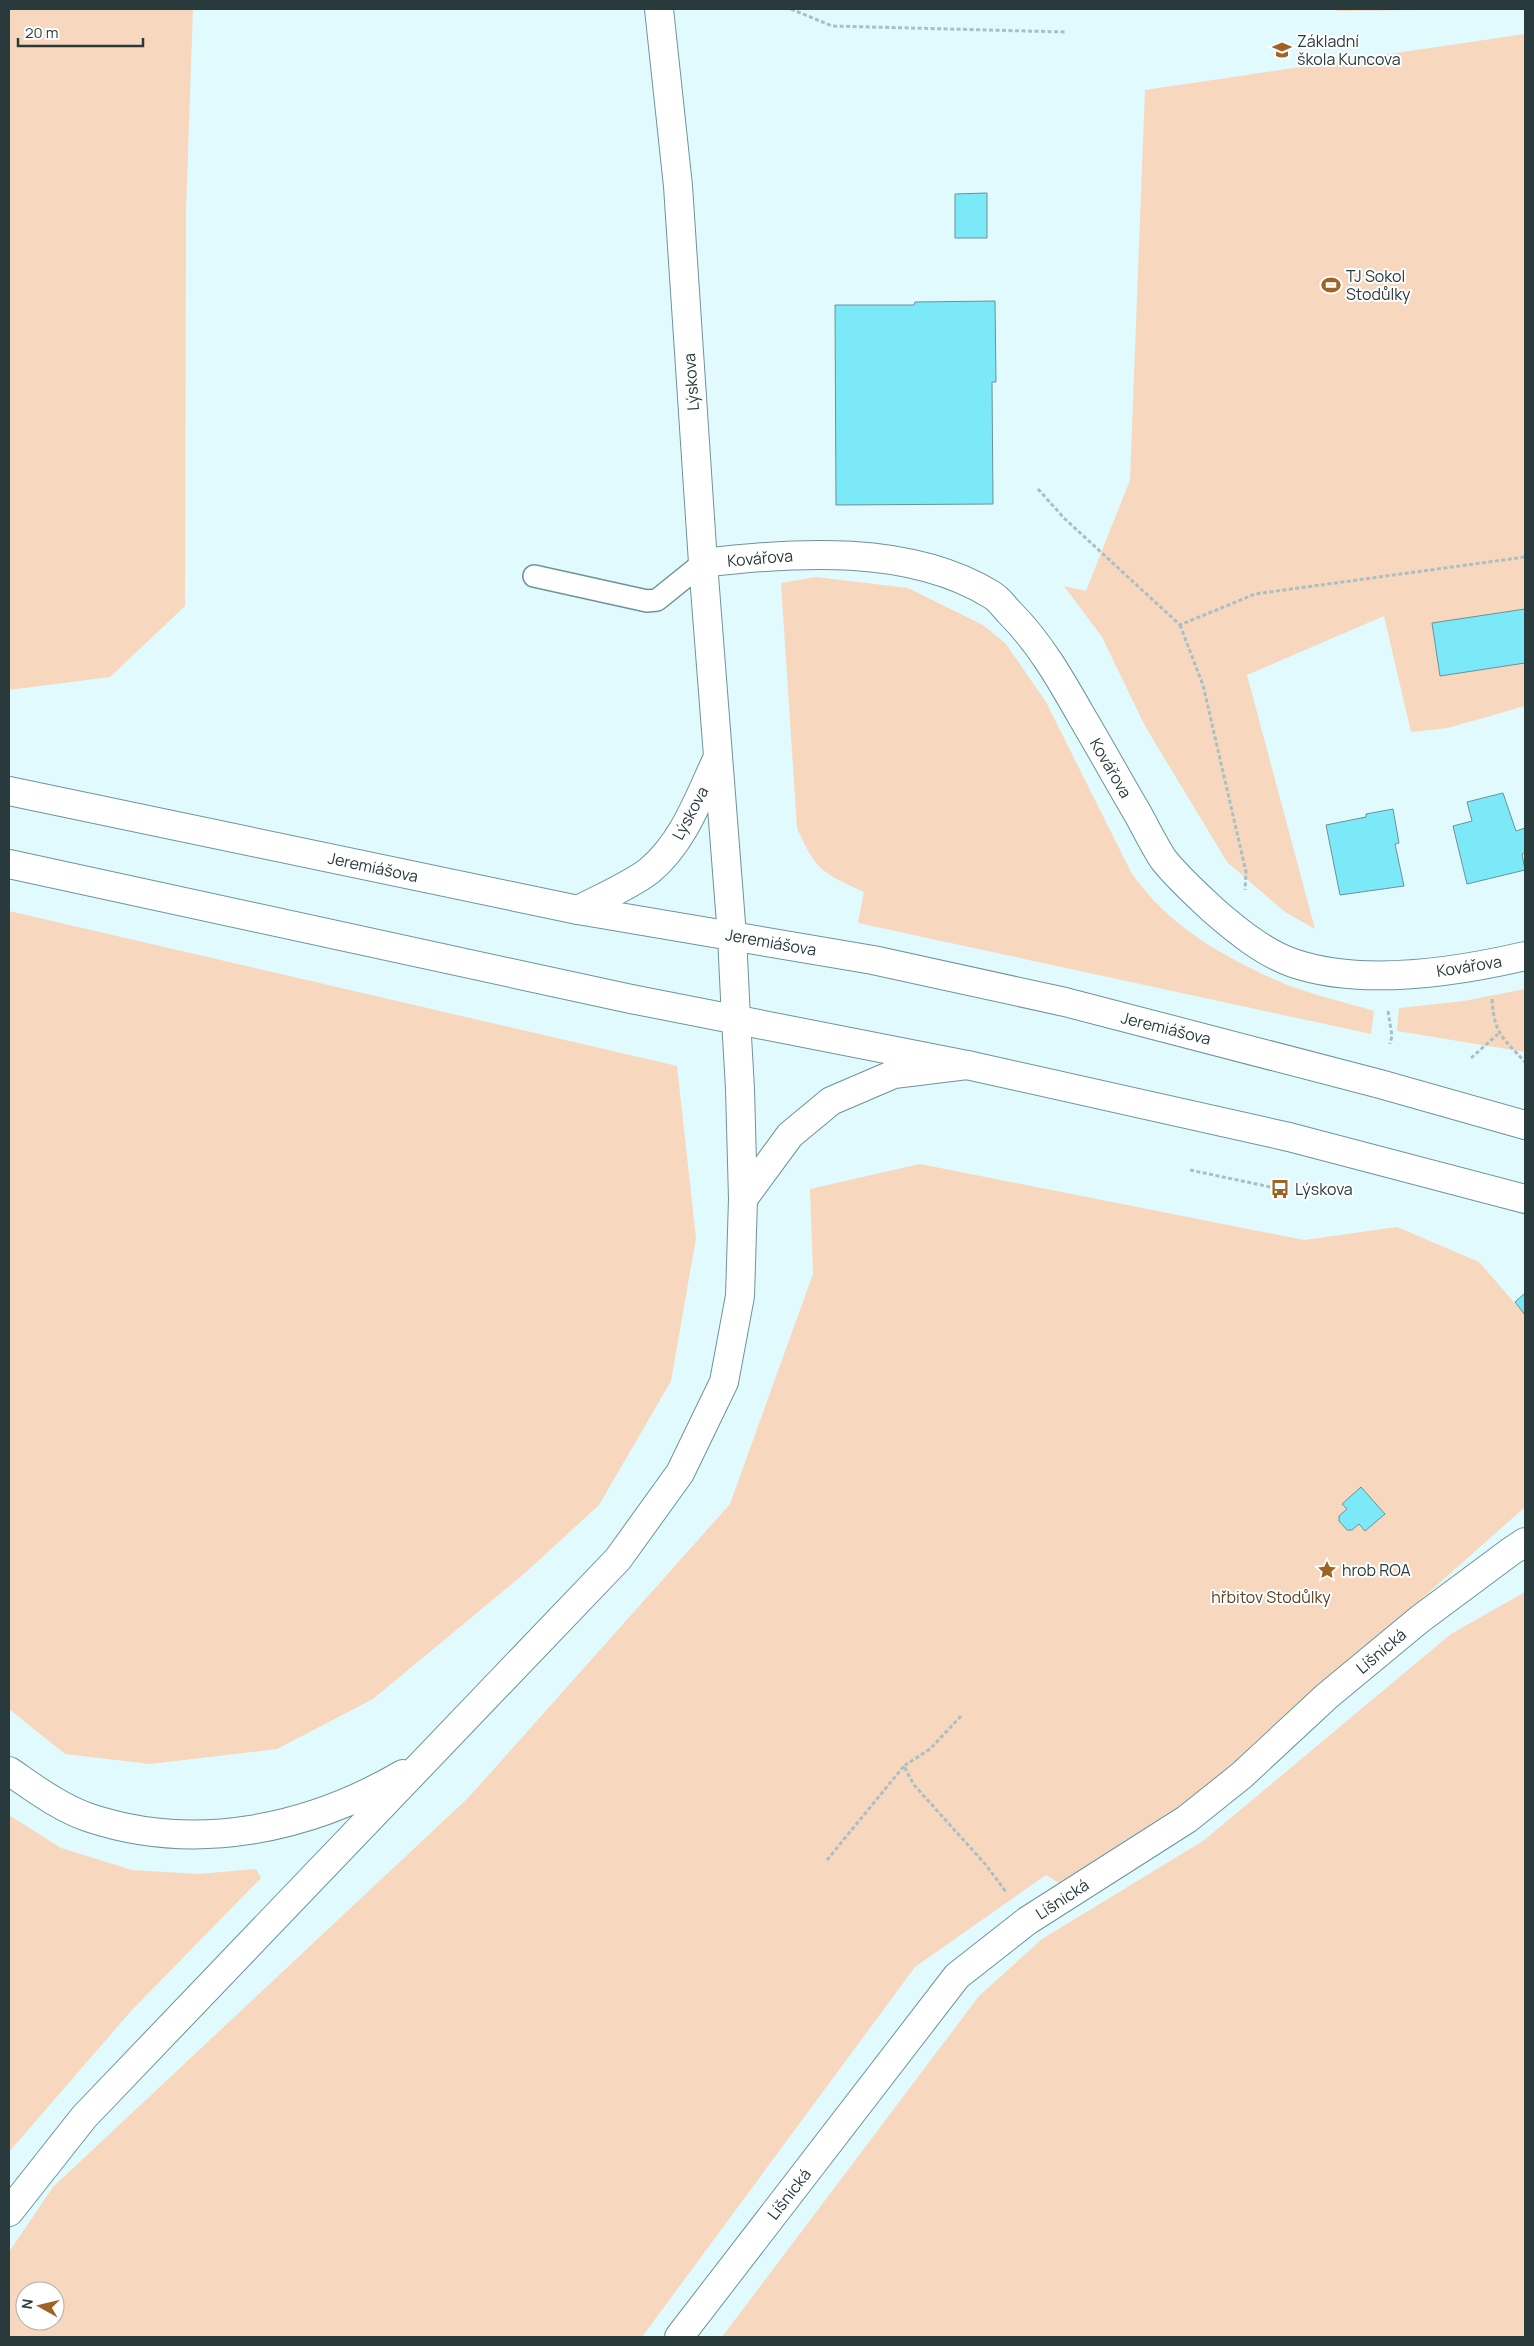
<svg xmlns="http://www.w3.org/2000/svg" width="1534" height="2346" viewBox="0 0 1534 2346" font-family="Manrope,sans-serif">
<style>
.green{fill:#f7d8be;fill-rule:evenodd}
.building{fill:#7ce9f8;stroke:#6a9298}
.lines{fill:none;stroke-linecap:round;stroke-linejoin:round}
.service-casing{stroke:#6d949a;stroke-width:24}
.minor-casing{stroke:#6d949a;stroke-width:30}
.secondary-casing{stroke:#6d949a;stroke-width:30}
.trunk-casing{stroke:#6d949a;stroke-width:30}
.path{stroke:#a9c0c3;stroke-width:3;stroke-dasharray:4 2.5;stroke-linecap:butt}
.service{stroke:#fff;stroke-width:21}
.minor{stroke:#fff;stroke-width:28}
.secondary{stroke:#fff;stroke-width:28}
.trunk{stroke:#fff;stroke-width:28}
.labels{text-anchor:middle;stroke-width:4;stroke-linejoin:round;paint-order:stroke}
.poi-label{font-size:16px;fill:#293a3c;stroke:#fff;text-anchor:start}
.street-label{font-size:16px;fill:#293a3c;stroke:#fff}
.park-label{font-size:16px;fill:#5d3d1f;stroke:#fff}
</style>
<rect width="100%" height="100%" fill="#e1fafd"/>
<path class="green" d="M9 9H193L186 210 185 606 110 677 9 690Z
M1335 9H1495L1338 11Z
M1525 34V706L1448 728 1411 732 1384 616 1247 675 1315 929 1285 912 1227 862 1145 726 1102 637 1064 586 1086 591 1130 480 1145 90Z
M816 577 908 588 983 625 1006 644 1046 702 1131 872C1165 923 1221 956 1276 980 1306 994 1342 1001 1374 1011L1371 1034 858 923 864 892C823 873 816 871 797 828L781 583Z
M9 911 677 1066 696 1238 671 1381 599 1505 524 1574 373 1699 277 1749 150 1764 65 1754 9 1709Z
M1525 989V1052L1397 1031 1399 1008 1464 1001Z
M920 1164 1304 1240 1397 1227 1479 1262 1525 1315V1507L1213 1784 1059 1883 1046 1875 915 1967 642 2337H9V2252L53 2187 469 1797 730 1504 813 1274 810 1189ZM1361 1487 1385 1514 1359 1524 1352 1530H1347L1339 1521V1516L1347 1509 1342 1504ZM25 2291H55V2321H25Z
M1525 1592V2337H722L979 1996 1042 1939 1203 1841 1451 1634Z
M9 1815 61 1848 132 1870 198 1874 256 1869 261 1878 131 2011 9 2152Z"/>
<path class="building" d="M987 193V238H955V194Z
M995 301 996 382H992L993 504 836 505 835 305H914L915 302Z
M1525 609V663L1440 676 1432 623Z
M1503 793 1516 831 1525 828V853L1522 854 1525 870 1467 884 1453 826 1472 821 1467 802Z
M1393 809 1399 843 1395 844 1404 886 1340 895 1326 825 1366 817V814Z
M1525 1293V1315L1515 1302Z
M1361 1487 1385 1514 1365 1531 1359 1524 1352 1530H1347L1339 1521V1516L1347 1509 1342 1504Z"/>
<g class="lines">
<g class="service-casing">
<path id="service" d="M534 576 647 601 657 600 703 563"/>
</g>
<g class="minor-casing">
<path id="minor" d="M659 9 678 186 703 563 732 936
M703 563C795 552 910 544 992 595 999 599 1004 607 1010 613 1040 643 1061 680 1082 717 1101 749 1119 782 1138 814 1146 829 1154 845 1163 859 1177 877 1196 894 1213 910 1236 930 1264 953 1293 963 1363 987 1456 972 1525 956
M578 910C599 899 631 885 649 871 684 842 699 797 718 757
M679 2337 957 1976 1027 1921 1187 1819 1242 1775 1327 1696 1420 1619 1510 1552 1525 1542"/>
</g>
<g class="secondary-casing">
<path id="secondary" d="M9 791 578 910 873 960 1065 1002 1380 1084 1525 1125
M9 864 631 999 967 1065 1289 1137 1525 1199
M732 936 736 1019"/>
</g>
<g class="trunk-casing">
<path id="trunk" d="M743 1199 790 1135 831 1101 894 1074 967 1065
M9 1771C34 1788 60 1808 90 1818 196 1853 309 1829 403 1774
M9 2212 84 2117 618 1559 680 1473 724 1382 740 1296 743 1199 740 1089 736 1019"/>
</g>
<path class="path" d="M791 9 832 26 1066 32
M1038 489 1064 518 1180 625 1255 594 1525 557
M1180 625 1203 685 1246 872 1245 890
M1492 999C1494 1034 1503 1038 1525 1062
M1388 1011 1392 1036 1390 1044
M1471 1058 1498 1034
M1190 1170 1280 1189
M961 1716 930 1749 904 1766 914 1785 986 1865 1006 1892
M827 1860 904 1766"/>
<use href="#service" class="service"/>
<use href="#minor" class="minor"/>
<use href="#secondary" class="secondary"/>
<use href="#trunk" class="trunk"/>
</g>
<defs>
<g id="school-bare" transform="scale(1.5)"><path d="M0-5L7-2L0 1L-7-2ZM-4 1L0 2.5L4 1V4Q0 6-4 4Z" fill="#9f6325" stroke="#fff" stroke-width="2.5" paint-order="stroke"/></g>
<g id="stadium-bare" transform="scale(1.5)"><path d="M0-5a6.5 5 0 1 0 0 10a6.5 5 0 1 0 0-10ZM-3.5-1.8h7v3.6h-7Z" fill="#9f6325" stroke="#fff" stroke-width="2.5" paint-order="stroke"/></g>
<g id="bus-bare" transform="scale(1.5)"><path d="M-5-6H5V4H4V6H2V4H-2V6H-4V4H-5ZM-3.5-4V0h7V-4ZM-3.5 1.2v1.5H-2V1.2ZM2 1.2v1.5H3.5V1.2Z" fill="#9f6325" stroke="#fff" stroke-width="2.5" paint-order="stroke"/></g>
<g id="sight-bare" transform="scale(1.5)"><path d="M0-6L1.8-2.2L6-1.7L2.9 1.2L3.7 5.4L0 3.3L-3.7 5.4L-2.9 1.2L-6-1.7L-1.8-2.2Z" fill="#9f6325" stroke="#fff" stroke-width="2.5" paint-order="stroke"/></g>
</defs>
<g fill-rule="evenodd">
<use href="#school-bare" x="1282" y="50"/>
<use href="#stadium-bare" x="1331" y="285"/>
<use href="#bus-bare" x="1280" y="1189"/>
<use href="#sight-bare" x="1327" y="1570"/>
</g>
<g class="labels">
<g class="poi-label">
<text x="1297" y="47">Základní<tspan x="1297" dy="18">škola Kuncova</tspan></text>
<text x="1346" y="282">TJ Sokol<tspan x="1346" dy="18">Stodůlky</tspan></text>
<text x="1295" y="1195">Lýskova</text>
<text x="1342" y="1576">hrob ROA</text>
</g>
<g class="street-label">
<text transform="translate(691 382) rotate(-94)" y="6">Lýskova</text>
<text transform="translate(760 558) rotate(-5)" y="6">Kovářova</text>
<text transform="translate(1111 768) rotate(60)" y="6">Kovářova</text>
<text transform="translate(690 813) rotate(-62)" y="6">Lýskova</text>
<text transform="translate(373 867) rotate(12)" y="6">Jeremiášova</text>
<text transform="translate(771 942) rotate(10)" y="6">Jeremiášova</text>
<text transform="translate(1469 966) rotate(-9)" y="6">Kovářova</text>
<text transform="translate(1166 1028) rotate(14)" y="6">Jeremiášova</text>
<text transform="translate(1381 1651) rotate(-40)" y="6">Líšnická</text>
<text transform="translate(1062 1899) rotate(-33)" y="6">Líšnická</text>
<text transform="translate(789 2194) rotate(-52)" y="6">Líšnická</text>
</g>
<g class="park-label">
<text x="1271" y="1603">hřbitov Stodůlky</text>
</g>
</g>
<rect width="1534" height="2346" fill="none" stroke="#293a3c" stroke-width="20"/>
<g transform="translate(40 2306) rotate(278)"><circle r="24" fill="#ffffff" stroke="#a9b0b1"/>
<path d="M0-4L9 19L0 12L-9 19Z" fill="#9f6325"/>
<text y="-8" font-size="14" font-weight="bold" text-anchor="middle" fill="#293a3c">N</text>
</g>
<path d="M18 38v8h125v-8" fill="none" stroke="#293a3c" stroke-width="2.5"/>
<text x="25" y="38" font-size="15" fill="#293a3c" stroke="#ffffff" stroke-width="4" paint-order="stroke">20 m</text>
</svg>
